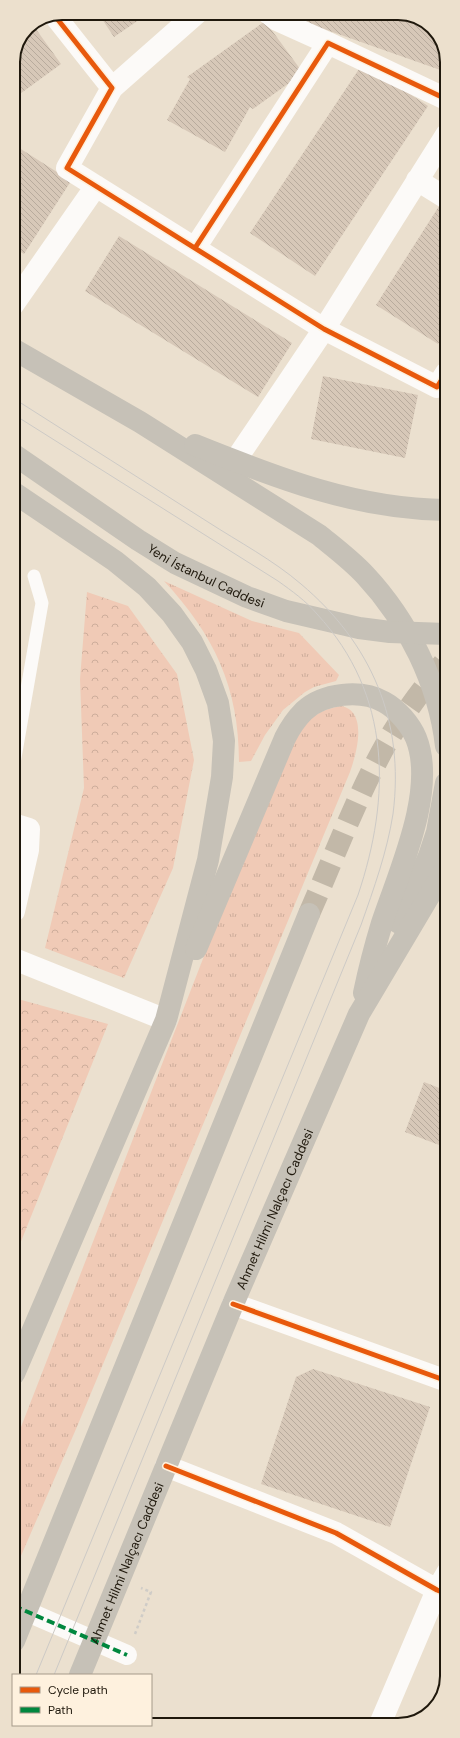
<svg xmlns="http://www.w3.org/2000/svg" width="460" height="1738" viewBox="0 0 460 1738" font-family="'DM Sans',sans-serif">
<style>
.grass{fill:url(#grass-tufts)}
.forest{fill:url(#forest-crowns)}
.building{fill:url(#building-back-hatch)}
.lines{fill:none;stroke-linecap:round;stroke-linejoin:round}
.primary-tunnel{stroke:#c2b8a8;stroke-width:22;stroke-dasharray:22 11;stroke-linecap:butt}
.path{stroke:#cfccc7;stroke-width:2.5;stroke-dasharray:3 3;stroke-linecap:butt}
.service{stroke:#fcfaf8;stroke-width:13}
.pedestrian{stroke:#fcfaf8;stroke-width:20}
.minor{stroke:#fcfaf8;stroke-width:22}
.primary{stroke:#c6c1b7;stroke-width:22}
.tram{stroke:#cdcac6;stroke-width:1}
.quiet{stroke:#00873e;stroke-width:4;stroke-dasharray:8 4;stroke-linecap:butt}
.cycleway-casing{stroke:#fef1de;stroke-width:8}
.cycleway{stroke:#e8590c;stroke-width:5}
.labels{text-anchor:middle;stroke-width:3;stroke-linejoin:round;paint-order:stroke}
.street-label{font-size:13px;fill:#1f180c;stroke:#fef1de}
.rim{fill:none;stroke:#1f180c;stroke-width:2}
</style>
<defs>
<pattern id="grass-tufts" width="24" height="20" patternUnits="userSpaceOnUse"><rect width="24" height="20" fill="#f0cab6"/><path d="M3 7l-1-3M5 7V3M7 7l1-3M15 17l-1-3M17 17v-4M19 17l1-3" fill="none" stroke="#cdad9b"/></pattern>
<pattern id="forest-crowns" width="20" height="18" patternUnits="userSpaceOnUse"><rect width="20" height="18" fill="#f0cab6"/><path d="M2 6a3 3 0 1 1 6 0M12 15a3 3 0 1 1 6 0" fill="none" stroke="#cdad9b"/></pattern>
<pattern id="building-back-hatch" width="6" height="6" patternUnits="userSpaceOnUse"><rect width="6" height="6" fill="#d7c8b8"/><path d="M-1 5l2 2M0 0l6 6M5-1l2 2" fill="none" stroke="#b8ab9d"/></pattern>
</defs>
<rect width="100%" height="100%" fill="#ebe0cf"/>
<path class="grass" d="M164 581 252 621 299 633 339 675 336 681 314 687 305 692 283 710 265 735 251 761 239 762C239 687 214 635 164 581Z
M341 706C369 711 356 755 350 772L76 1429 14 1572V1445L213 933 299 730C312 715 321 710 341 706Z"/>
<path class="forest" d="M87 592 128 606 177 674 194 760 173 868 124 978 45 948 84 788 80 679Z
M18 999 108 1024 14 1259V1018Z"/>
<path class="building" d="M98 13H149L114 37Z
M292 13H404L430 25 446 52V72L290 17Z
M265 21 303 73 253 109 250 107 225 152 167 120 190 79 187 77Z
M33 25 61 64 13 99V62L28 27Z
M363 63 428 106 315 276 250 233Z
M13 144 71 181 24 254 13 247Z
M441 203 446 206V332L438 344 376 305Z
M119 236 292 343 258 397 85 291Z
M323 376 418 395 405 458 311 439Z
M13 840 21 842 13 867Z
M424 1082 447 1091V1148L405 1132Z
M313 1369 430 1407 390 1527 261 1484 296 1377Z"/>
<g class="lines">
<path class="primary-tunnel" d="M309 914C334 857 356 798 386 744 403 714 425 686 446 660"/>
<path class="path" d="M135 1634 151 1592 141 1588"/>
<path class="service" d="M13 769 42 603 34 576"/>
<path class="pedestrian" d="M14 1606 127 1655"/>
<path class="minor" d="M268 13 277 20 328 43
M55 16 112 88 67 168 324 329 437 387 446 373
M112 88 197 13
M417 180 446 198
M195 248 328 43 446 99
M13 305 96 186
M235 461 324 329 446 135
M13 824 29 829 28 850 14 911
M14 959 166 1020
M233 1304 447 1381
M166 1466 336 1533 437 1590 447 1594
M380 1724 437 1590 447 1573"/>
<g class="primary">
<path d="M13 349 140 422 319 535C335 548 351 560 365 575 408 621 439 684 446 746"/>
<path d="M195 445C277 478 356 509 446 510"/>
<path id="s1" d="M13 454 138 540 175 563 247 597 286 611 359 628 390 632 446 634"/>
<path d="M13 492 115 561 147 587 172 614 192 642 206 670 218 703 224 741 222 777 208 860 166 1020 14 1374"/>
<path d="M399 923 429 856 437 832 446 783"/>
<path d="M196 949 285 738C290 728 296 719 304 711 323 693 361 689 384 702 397 709 410 724 416 738 437 790 399 872 382 923 375 946 369 969 364 993"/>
<path d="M14 1641 309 914"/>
<path id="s2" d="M80 1675 233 1304 359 1014 447 866"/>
</g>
<path class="tram" d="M13 398C78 439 143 481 208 522 239 542 273 560 301 584 371 643 405 721 393 814 387 852 374 888 361 925L54 1675
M13 414 278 581C292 591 306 601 317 614 392 695 391 797 358 895L36 1675"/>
<path class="quiet" d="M14 1606 127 1655"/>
<g class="cycleway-casing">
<path id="cycleway" d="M55 16 112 88 67 168 324 329 437 387 446 373
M195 248 328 43 446 99
M233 1304 447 1381
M166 1466 336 1533 437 1590 447 1594"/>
</g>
<use href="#cycleway" class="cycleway"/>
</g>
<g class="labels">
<g class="street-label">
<text dy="5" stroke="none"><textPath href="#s1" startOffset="229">Yeni İstanbul Caddesi</textPath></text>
<text dy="5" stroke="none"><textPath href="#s2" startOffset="505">Ahmet Hilmi Nalçacı Caddesi</textPath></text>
<text dy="5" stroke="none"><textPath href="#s2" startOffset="121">Ahmet Hilmi Nalçacı Caddesi</textPath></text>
</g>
</g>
<path d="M0 0H460V1738H0ZM62 20H398A42 42 0 0 1 440 62V1676A42 42 0 0 1 398 1718H62A42 42 0 0 1 20 1676V62A42 42 0 0 1 62 20Z" fill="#ece0cd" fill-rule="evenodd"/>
<path class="rim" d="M62 20H398A42 42 0 0 1 440 62V1676A42 42 0 0 1 398 1718H62A42 42 0 0 1 20 1676V62A42 42 0 0 1 62 20Z"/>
<rect x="12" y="1674" width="140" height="52" fill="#fef1de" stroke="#a59a8a"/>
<rect x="20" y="1687" width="20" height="6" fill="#e8590c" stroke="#a59a8a"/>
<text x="48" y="1694" font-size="12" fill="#1f180c">Cycle path</text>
<rect x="20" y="1707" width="20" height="6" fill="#00873e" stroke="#a59a8a"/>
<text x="48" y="1714" font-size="12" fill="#1f180c">Path</text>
</svg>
